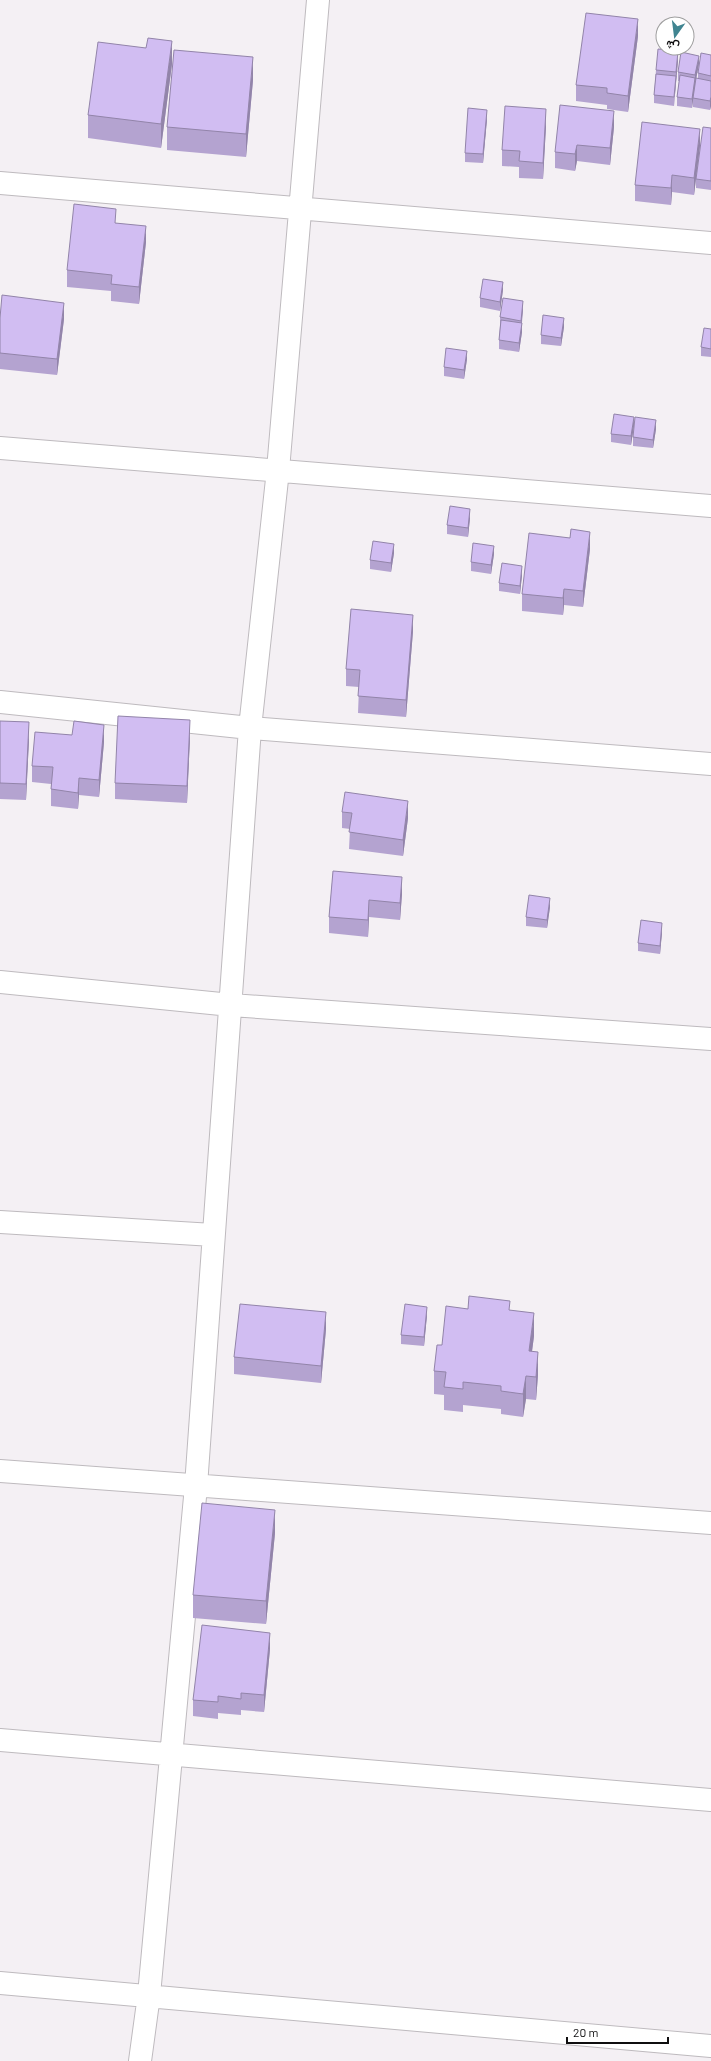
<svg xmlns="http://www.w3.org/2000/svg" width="711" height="2061" viewBox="0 0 711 2061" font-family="Barlow,Vazirmatn,sans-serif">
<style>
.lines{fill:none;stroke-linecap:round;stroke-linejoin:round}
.street-casing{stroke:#bebabe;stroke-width:24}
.street{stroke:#fff;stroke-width:22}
.wall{fill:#b4a3d0}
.shaded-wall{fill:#9284a9}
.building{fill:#d1bdf2;stroke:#9284a9}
</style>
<rect width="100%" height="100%" fill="#f4f0f4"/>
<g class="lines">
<g class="street-casing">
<path id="street" d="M0 183 711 243
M0 448 711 506
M0 702 250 728 711 764
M0 982 231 1005 711 1039
M0 1222 213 1235
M0 1471 711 1523
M0 1740 711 1800
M0 1983 711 2046
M140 2061 149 1995 196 1486 250 728 278 470 318 0"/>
</g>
<use href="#street" class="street"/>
</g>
<path class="wall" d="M638 36 628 112 607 109V105L576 101V85Z
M711 55V106L710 110 693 107V98L692 108 677 106V97L679 81H678V72L699 64 695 86 698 78V73Z
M678 60 674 106 654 103V95L656 70Z
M172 64 161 148 88 138V115Z
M253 80 246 157 167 150V127Z
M487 119 483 163 465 162V153Z
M546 126 543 179 519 178V167L502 166V150Z
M614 127 610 165 577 161 575 171 555 168V152Z
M711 128V190L696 188V179Z
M700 146 694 195 672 192 671 205 635 201V185Z
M116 223 146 242 139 304 111 301V291L67 287V270Z
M503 290 500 311 480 307V298Z
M523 309 522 323V332L519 352 499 349V340L500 326V317Z
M0 318 64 319 57 375 0 369Z
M564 327 561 346 541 344V335Z
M711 329V357L701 356V347Z
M467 359 464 379 444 376V367Z
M634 426 631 445 611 442V434Z
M656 429 653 448 633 446V437Z
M470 518 468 537 447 534V525Z
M590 549 583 607 564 605 563 615 522 611V594Z
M394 553 391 572 370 569V560Z
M494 554 491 574 471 571V562Z
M522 575 520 594 499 591V583Z
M413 631 406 717 358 713 359 687 346 686V669Z
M0 721 29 739 26 800 0 799Z
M190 737 187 803 115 799V783Z
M104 742 99 797 79 795 78 809 51 806V784L32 782V766Z
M342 812 408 818 403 856 349 849 350 829 342 828Z
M333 871 402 894 400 920 369 917 368 937 329 933V917Z
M550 907 547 928 526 926V917Z
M662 932 660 954 638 951V943Z
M468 1309 510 1310 534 1336 532 1351 538 1375 536 1400 526 1399 523 1417 501 1414V1409L463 1405V1412L444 1410V1395L434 1394V1371L442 1345Z
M427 1315 424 1346 401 1344V1335Z
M326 1329 321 1383 234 1374V1357Z
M275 1533 266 1624 193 1618V1595Z
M270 1649 264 1712 241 1710V1715L218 1713V1719L193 1716V1700Z"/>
<path class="shaded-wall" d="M638 19V36L628 112V96Z
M172 41V64L161 148V124Z
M678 51V60L674 106 676 72Z
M699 56V64L695 84V75Z
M253 57V80L246 157V134Z
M695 78V86L692 108V99Z
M711 97V106L710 110V101Z
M546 109V126L543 179V163Z
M487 110V119L483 163V154Z
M614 111V127L610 165V148Z
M700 129V146L694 195V178Z
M577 145V161L575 171V154Z
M672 175V192L671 205V188Z
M146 226V242L139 304V287Z
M503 282V290L500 311V302Z
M523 301V309L521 329V321Z
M64 303V319L57 375V359Z
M564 318V327L561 346V338Z
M522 323V332L519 352V343Z
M467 351V359L464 379V370Z
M634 417V426L631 445V436Z
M656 420V429L653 448V440Z
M470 509V518L468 537V528Z
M590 532V549L583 607V591Z
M394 544V553L391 572V563Z
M494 546V554L491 574V565Z
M522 566V575L520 594V586Z
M564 589V605L563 615V598Z
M413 615V631L406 717V700Z
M190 720V737L187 803V786Z
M29 722V739L26 800V784Z
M104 725V742L99 797V780Z
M79 778V795L78 809V793Z
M408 801V818L403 856V840Z
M402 877V894L400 920V903Z
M550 898V907L547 928V920Z
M369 900V917L368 937V920Z
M662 923V932L660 954V946Z
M427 1307V1315L424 1346V1337Z
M326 1312V1329L321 1383V1366Z
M534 1313V1336L529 1374V1351Z
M538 1352V1375L536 1400V1377Z
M526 1376V1399L523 1417V1394Z
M275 1510V1533L266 1624V1601Z
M270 1633V1649L264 1712V1695Z"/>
<path class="building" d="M586 13 638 19 628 96 607 93V88L576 85Z
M148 38 172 41 161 124 88 115 98 42 146 48Z
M658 49 678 51 676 72 656 70Z
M174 50 253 57 246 134 167 127Z
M681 52 699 56 695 75 678 72Z
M701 53 711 55V76L698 73Z
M656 74 676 76 674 97 654 95Z
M680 75 695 78 692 99 677 97Z
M696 78 711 81V97L710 101 693 98Z
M560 105 614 111 610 148 577 145 575 154 555 152Z
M505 106 546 109 543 163 519 161 520 151 502 150Z
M468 108 487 110 483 154 465 153Z
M642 122 700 129 694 178 672 175 671 188 635 185Z
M703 127 711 128V181L696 179Z
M74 204 116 209 115 223 146 226 139 287 111 284 112 275 67 270Z
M483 279 503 282 500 302 480 298Z
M2 295 64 303 57 359 0 353V318Z
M503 298 523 301 521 321 500 317Z
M543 315 564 318 561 338 541 335Z
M501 320 522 323 519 343 499 340Z
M704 328 711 329V349L701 347Z
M446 348 467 351 464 370 444 367Z
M614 414 634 417 631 436 611 434Z
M635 417 656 420 653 440 633 437Z
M450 506 470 509 468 528 447 525Z
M571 529 590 532 583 591 564 589 563 598 522 594 529 533 570 538Z
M373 541 394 544 391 563 370 560Z
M473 543 494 546 491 565 471 562Z
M502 563 522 566 520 586 499 583Z
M351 609 413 615 406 700 358 696 360 670 346 669Z
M118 716 190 720 187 786 115 783Z
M0 721 29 722 26 784 0 783Z
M74 721 104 725 99 780 79 778 78 793 51 789 53 767 32 766 35 732 72 735Z
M345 792 408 801 403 840 349 832 352 813 342 812Z
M333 871 402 877 400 903 369 900 368 920 329 917Z
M529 895 550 898 547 920 526 917Z
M641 920 662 923 660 946 638 943Z
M469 1296 510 1301 509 1310 534 1313 529 1351 538 1352 536 1377 526 1376 523 1394 501 1391V1386L463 1382V1389L444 1387 446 1372 434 1371 437 1345H442L446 1306 468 1309Z
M240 1304 326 1312 321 1366 234 1357Z
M405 1304 427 1307 424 1337 401 1335Z
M202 1503 275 1510 266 1601 193 1595Z
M202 1625 270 1633 264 1695 241 1693V1699L218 1696V1702L193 1700Z"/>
<g transform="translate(675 36) rotate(194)"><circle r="19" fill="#ffffff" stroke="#9f9f9f"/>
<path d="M0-3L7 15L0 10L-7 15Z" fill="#408591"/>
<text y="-6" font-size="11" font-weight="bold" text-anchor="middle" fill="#0f0e0f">ش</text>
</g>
<path d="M567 2037v6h101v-6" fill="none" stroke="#0f0e0f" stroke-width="2"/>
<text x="573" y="2037" font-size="12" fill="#0f0e0f" stroke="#ffffff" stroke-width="3" paint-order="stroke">20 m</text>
</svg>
